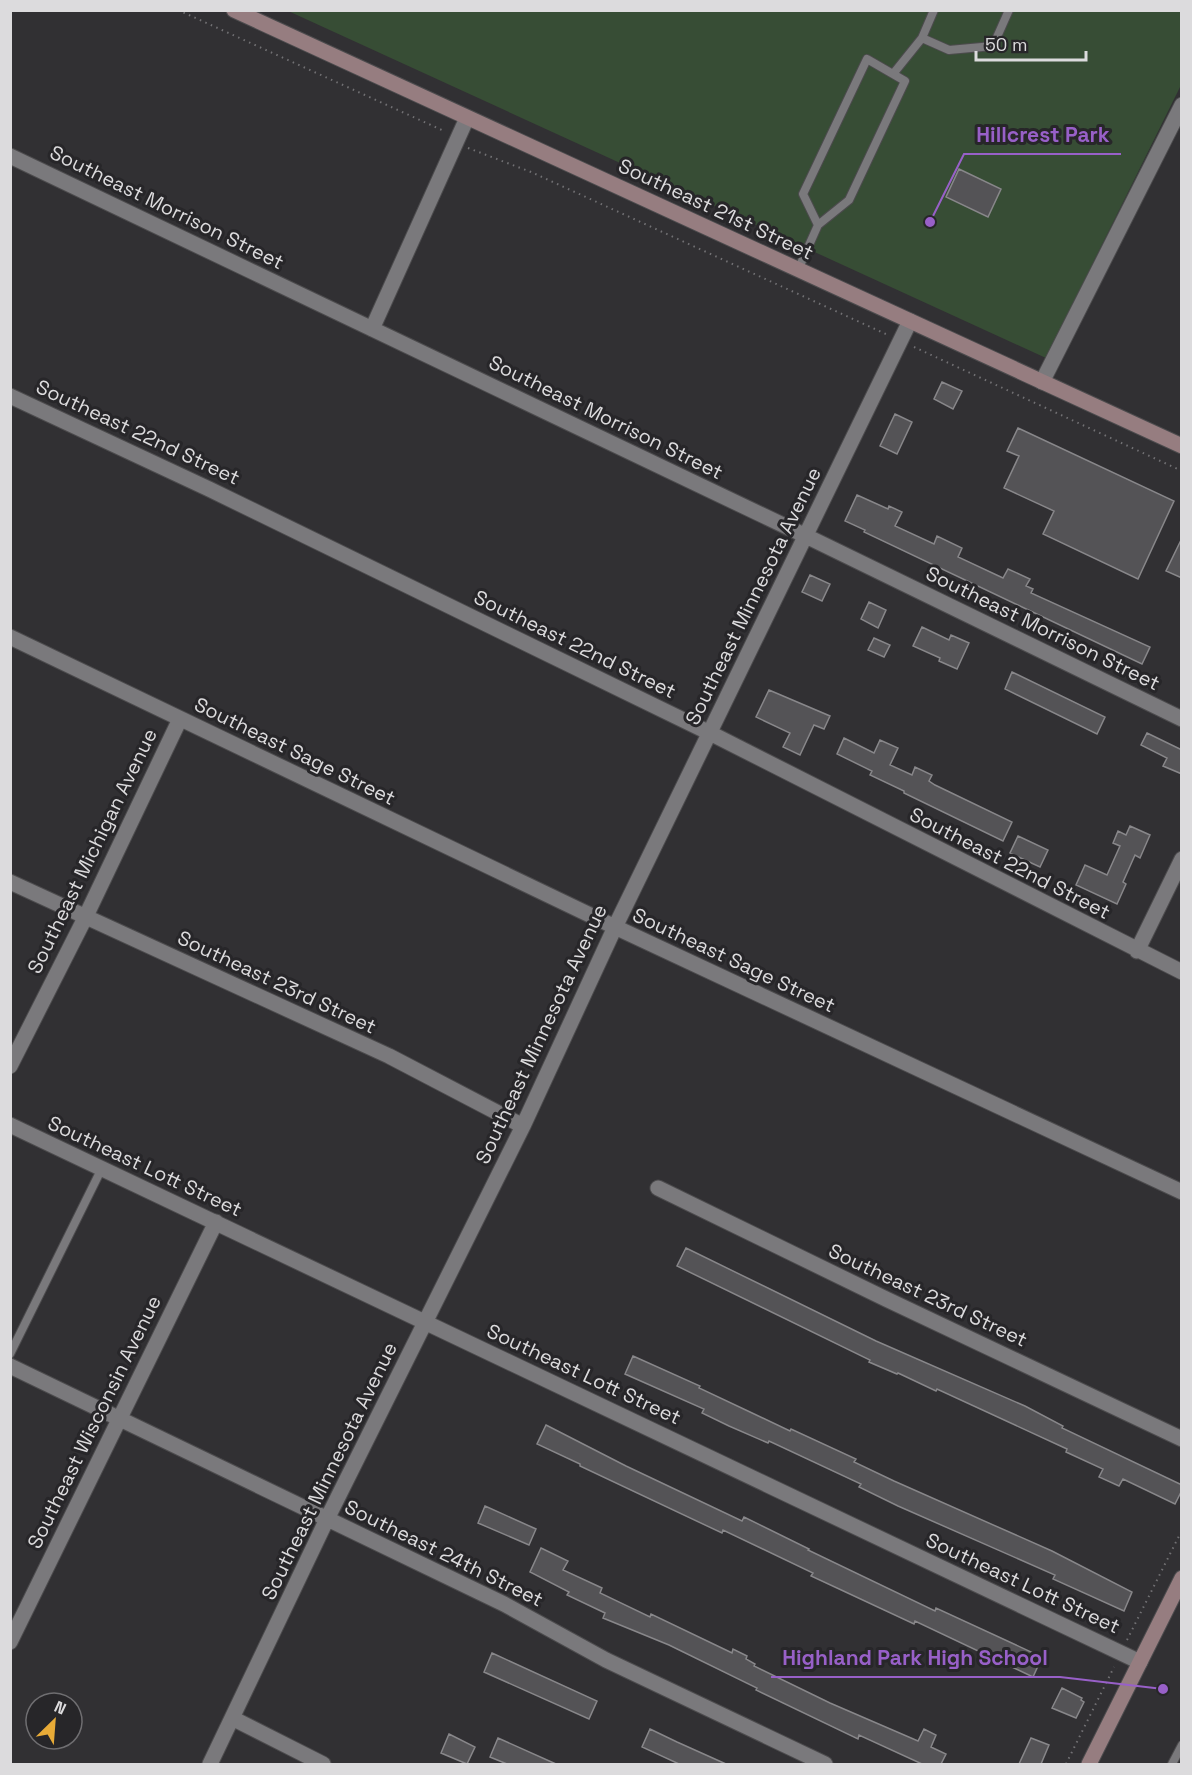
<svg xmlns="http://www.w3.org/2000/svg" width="1192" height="1775" viewBox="0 0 1192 1775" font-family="'Space Grotesk',sans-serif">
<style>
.green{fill:#374d35}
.building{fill:#545356;stroke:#88878a;stroke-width:1.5}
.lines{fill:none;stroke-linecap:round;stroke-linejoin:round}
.lane-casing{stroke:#4c4b4d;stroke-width:10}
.street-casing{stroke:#4c4b4d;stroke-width:17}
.secondary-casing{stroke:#4c4b4d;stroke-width:17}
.path{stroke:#727174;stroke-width:2;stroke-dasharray:1.5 4.5;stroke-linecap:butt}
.lane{stroke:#7a797c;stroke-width:8}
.street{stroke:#7a797c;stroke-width:15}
.secondary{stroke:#967d80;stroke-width:15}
.labels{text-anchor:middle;stroke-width:6;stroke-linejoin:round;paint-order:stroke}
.street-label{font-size:20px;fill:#dcdbdd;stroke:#272629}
.leader{fill:none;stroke:#9860c8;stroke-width:2}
.callout-dot{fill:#9860c8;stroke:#272629;stroke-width:2}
.callout-label{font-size:21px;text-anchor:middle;font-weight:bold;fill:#9860c8;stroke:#272629;stroke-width:6;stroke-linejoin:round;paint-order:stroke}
</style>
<rect width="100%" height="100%" fill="#313033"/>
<path class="green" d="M286 10 1181 11V85L1046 358Z"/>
<path class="building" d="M959 169 1001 189 988 217 946 197Z
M942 382 962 391 953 409 934 399Z
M895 414 912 422 897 454 880 446Z
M1018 428 1174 501 1138 579 1043 534 1054 511 1004 488 1019 456 1007 451Z
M857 495 888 509 889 506 902 512 895 526 934 544 937 536 962 548 958 557 1003 578 1008 569 1030 579 1026 586 1033 589 1031 593 1150 647 1142 664 864 532 865 530 845 521Z
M1182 538V578L1166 571Z
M810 575 830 584 822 601 802 592Z
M869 602 886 610 878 628 861 619Z
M922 627 949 640 951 635 969 643 957 669 939 661 940 658 913 646Z
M874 638 890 645 884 657 868 650Z
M1012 672 1105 717 1097 734 1005 689Z
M769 690 830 716 824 729 814 725 800 755 783 747 790 733 756 717Z
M1147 733 1182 750V774L1163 766 1167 758 1141 745Z
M844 738 874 753 880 740 898 748 890 765 912 775 915 767 932 775 929 781 935 785 1012 822 1003 841 904 793V791L870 775 872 771 837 754Z
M1130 826 1150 835 1140 858 1135 855 1123 882 1126 884 1117 904 1076 885 1085 865 1107 875 1120 846 1113 843 1118 831 1126 835Z
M1018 836 1048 850 1040 867 1010 853Z
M686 1248 876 1341 1025 1406 1063 1426 1062 1428 1182 1485V1490L1175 1504 1123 1479 1119 1486 1099 1477 1103 1469 1066 1452 1067 1449 937 1389 936 1391 898 1373 897 1374 869 1362 870 1360 677 1266Z
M633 1356 700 1386 699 1388 750 1412 790 1431 791 1429 856 1459 854 1462 894 1481 1052 1551 1132 1592 1124 1611 1053 1579 1055 1575 898 1506 859 1487 861 1484 769 1441 768 1443 729 1426 702 1413 704 1409 625 1374Z
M546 1425 626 1466 742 1521 744 1517 809 1549 808 1550 935 1611 936 1608 1042 1657 1033 1677 915 1621 914 1624 837 1588 811 1576 813 1573 723 1530 722 1533 580 1466V1464L537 1444Z
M485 1506 536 1529 529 1545 478 1523Z
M541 1548 568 1561 563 1570 602 1588 600 1593 650 1617 651 1614 728 1651 732 1653 733 1649 747 1656 746 1659 755 1664 754 1666 830 1703 918 1741 924 1729 936 1735 931 1747 946 1754 941 1764H922L859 1735 858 1739 756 1690 757 1688 669 1645 603 1618 605 1613 567 1595 569 1592 530 1572Z
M492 1653 597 1701 589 1719 484 1672Z
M1062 1688 1082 1698 1081 1700 1084 1702 1076 1718 1052 1708Z
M650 1729 677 1742 726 1764H679L642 1747Z
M449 1734 475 1747 467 1764 441 1753Z
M498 1738 556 1764H507L490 1757Z
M1031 1738 1049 1745 1041 1764H1019Z"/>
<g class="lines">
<g class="lane-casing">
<path id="lane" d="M922 38 949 50 993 46 1009 10
M893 74 922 38 934 10
M798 270 818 225 803 194 867 59 905 81 849 200 818 225
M10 1354 102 1168
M1172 1764 1182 1745"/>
</g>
<g class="street-casing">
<path id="street" d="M10 156 806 536 1182 719
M372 329 467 118
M1042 382 1182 105
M10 396 209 489 710 733 1182 972
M10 637 615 927 1182 1192
M10 882 389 1056 523 1126
M1137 951 1182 859
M10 1066 85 918 180 719
M10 1125 1140 1662
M658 1188 886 1299 1182 1439
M10 1366 504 1604 606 1660 825 1764
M10 1642 216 1222
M232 1718 323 1764
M210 1764 327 1519 523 1126 615 927 910 321"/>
</g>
<g class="secondary-casing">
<path id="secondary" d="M234 10 1182 446
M1089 1764 1182 1578"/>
</g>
<path class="path" d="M178 10 444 131
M468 148 531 172 888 335
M914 347 1182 471
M1127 1640 1182 1530
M1066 1764 1114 1667"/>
<use href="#lane" class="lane"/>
<use href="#street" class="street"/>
<use href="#secondary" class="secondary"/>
</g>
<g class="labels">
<g class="street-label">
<text transform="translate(167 207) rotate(26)" y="7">Southeast Morrison Street</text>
<text transform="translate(716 209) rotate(25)" y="7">Southeast 21st Street</text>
<text transform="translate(606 417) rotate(26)" y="7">Southeast Morrison Street</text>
<text transform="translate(138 432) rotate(25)" y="7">Southeast 22nd Street</text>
<text transform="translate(753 596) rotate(-64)" y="7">Southeast Minnesota Avenue</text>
<text transform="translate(1043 628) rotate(26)" y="7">Southeast Morrison Street</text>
<text transform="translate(575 644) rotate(26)" y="7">Southeast 22nd Street</text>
<text transform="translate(295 751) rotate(26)" y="7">Southeast Sage Street</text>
<text transform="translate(92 851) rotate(-64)" y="7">Southeast Michigan Avenue</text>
<text transform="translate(1010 863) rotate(27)" y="7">Southeast 22nd Street</text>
<text transform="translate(734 960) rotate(25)" y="7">Southeast Sage Street</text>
<text transform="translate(277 982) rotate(25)" y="7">Southeast 23rd Street</text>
<text transform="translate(541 1034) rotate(-65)" y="7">Southeast Minnesota Avenue</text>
<text transform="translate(145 1166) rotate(25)" y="7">Southeast Lott Street</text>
<text transform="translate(928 1295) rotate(25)" y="7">Southeast 23rd Street</text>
<text transform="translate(584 1374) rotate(25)" y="7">Southeast Lott Street</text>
<text transform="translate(94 1422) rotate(-64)" y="7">Southeast Wisconsin Avenue</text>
<text transform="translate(329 1471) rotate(-64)" y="7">Southeast Minnesota Avenue</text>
<text transform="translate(444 1553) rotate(26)" y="7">Southeast 24th Street</text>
<text transform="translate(1023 1583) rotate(25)" y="7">Southeast Lott Street</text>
</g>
</g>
<path class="leader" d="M930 222L964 154H1121M1163 1689L1060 1677H771"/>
<g class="callout-dot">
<circle cx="930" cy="222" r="6"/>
<circle cx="1163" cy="1689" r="6"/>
</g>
<g class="callout-label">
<text x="1043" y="142">Hillcrest Park</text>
<text x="915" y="1665">Highland Park High School</text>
</g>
<rect width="1192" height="1775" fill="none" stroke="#dcdbdd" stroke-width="24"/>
<g transform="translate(54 1721) rotate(25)"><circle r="28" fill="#272629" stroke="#6f6e71" stroke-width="1.5"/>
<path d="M0-4.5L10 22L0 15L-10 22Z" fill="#e8ab37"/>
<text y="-9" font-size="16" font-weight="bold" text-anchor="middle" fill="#dcdbdd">N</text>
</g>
<path d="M976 51v9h110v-9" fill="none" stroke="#dcdbdd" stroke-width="3"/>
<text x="985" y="51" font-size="18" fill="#dcdbdd" stroke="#272629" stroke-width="4.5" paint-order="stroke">50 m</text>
</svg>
